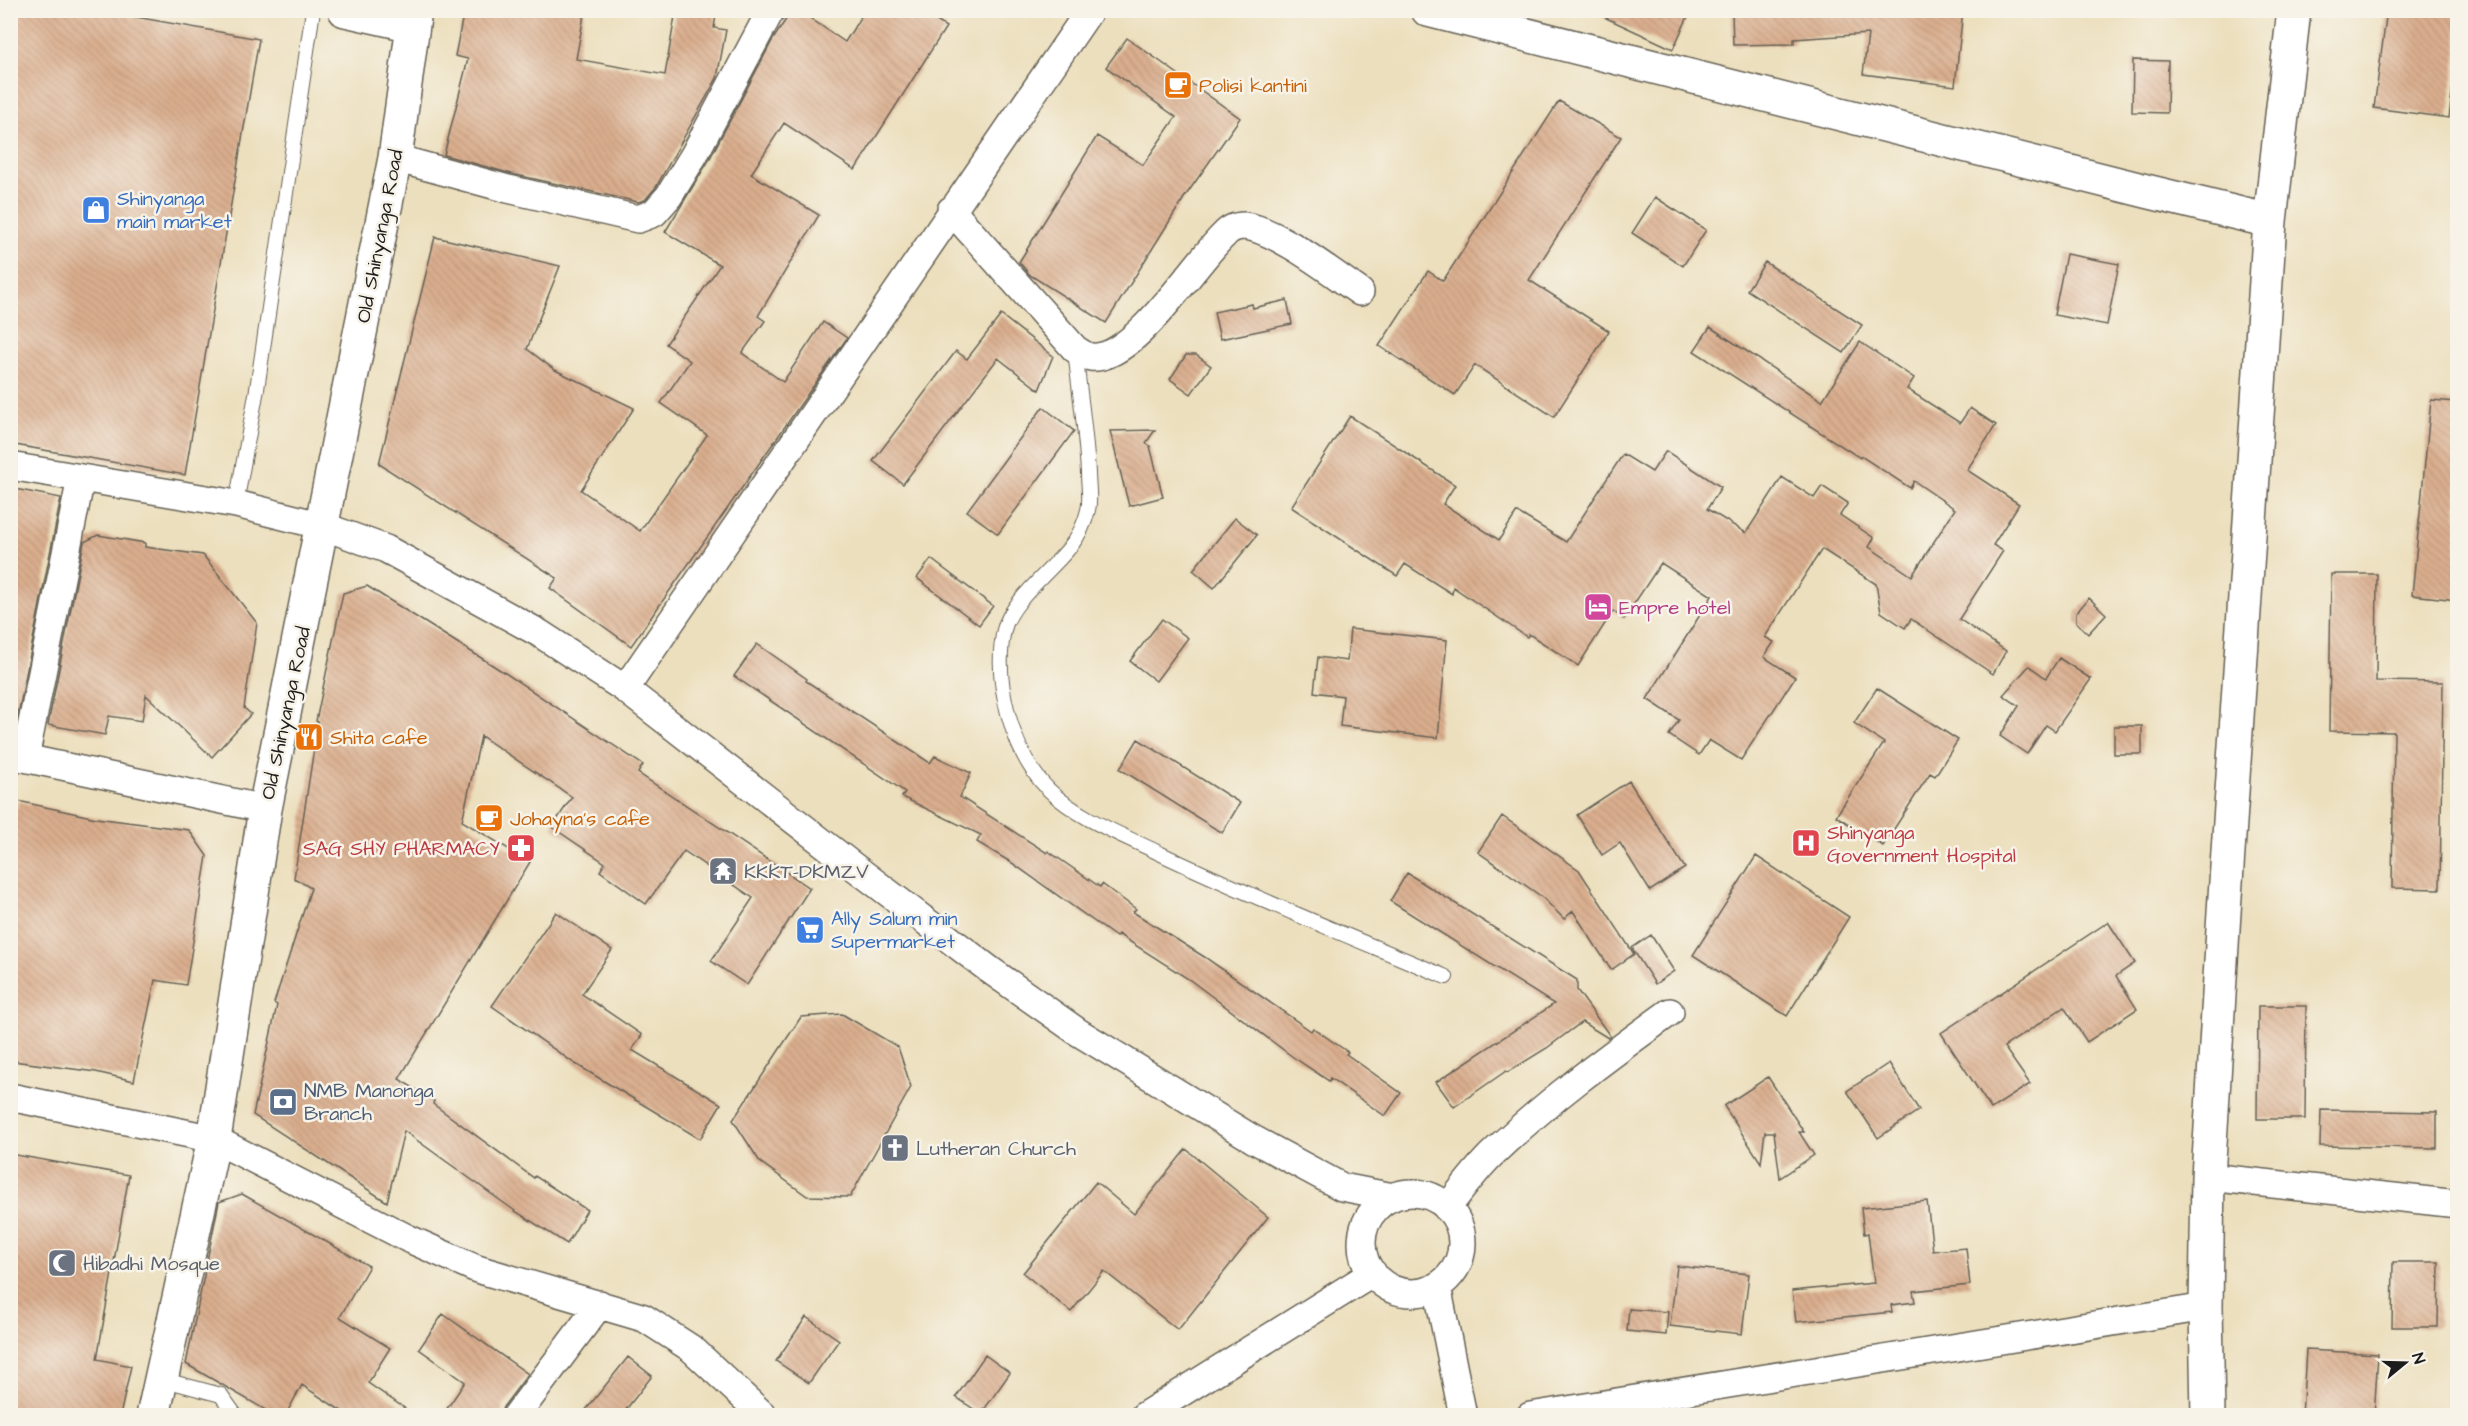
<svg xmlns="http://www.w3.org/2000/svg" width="2468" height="1426" viewBox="0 0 2468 1426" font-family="'Architects Daughter',sans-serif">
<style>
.building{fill:url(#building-back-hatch)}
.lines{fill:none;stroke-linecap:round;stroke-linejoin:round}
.lane-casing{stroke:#656054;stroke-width:16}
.street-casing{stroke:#656054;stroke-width:30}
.secondary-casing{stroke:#656054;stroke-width:36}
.lane{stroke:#fff;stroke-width:14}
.street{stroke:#fff;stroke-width:27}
.secondary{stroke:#fff;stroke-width:33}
.labels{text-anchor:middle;stroke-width:5;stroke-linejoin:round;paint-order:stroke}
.food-label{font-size:20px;fill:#c56008;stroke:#f7f3e8;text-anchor:start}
.shop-label{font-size:20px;fill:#366cbe;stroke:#f7f3e8;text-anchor:start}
.street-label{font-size:20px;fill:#1c1c1c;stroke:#f7f3e8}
.hotel-label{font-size:20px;fill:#b23c85;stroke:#f7f3e8;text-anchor:start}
.health-label{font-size:20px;fill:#be3a42;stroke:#f7f3e8;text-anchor:start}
.worship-label{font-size:20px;fill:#5b616d;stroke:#f7f3e8;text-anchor:start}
.service-label{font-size:20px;fill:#4e5e75;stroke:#f7f3e8;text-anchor:start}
</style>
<defs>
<pattern id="building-back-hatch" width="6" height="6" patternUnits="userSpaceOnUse" patternTransform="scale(1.5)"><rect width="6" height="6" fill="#daae8e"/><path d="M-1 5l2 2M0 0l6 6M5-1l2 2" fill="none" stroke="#ba957a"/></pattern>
</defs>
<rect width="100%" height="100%" fill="#f7f3e8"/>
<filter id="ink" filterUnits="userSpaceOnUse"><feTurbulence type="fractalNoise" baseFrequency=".0167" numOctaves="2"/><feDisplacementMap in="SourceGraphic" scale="12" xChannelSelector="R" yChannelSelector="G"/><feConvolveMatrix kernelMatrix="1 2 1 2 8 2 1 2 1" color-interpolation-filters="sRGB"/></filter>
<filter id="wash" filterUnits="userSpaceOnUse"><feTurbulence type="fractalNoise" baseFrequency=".008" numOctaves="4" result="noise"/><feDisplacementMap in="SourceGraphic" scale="24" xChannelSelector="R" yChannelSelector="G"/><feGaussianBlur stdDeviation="1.35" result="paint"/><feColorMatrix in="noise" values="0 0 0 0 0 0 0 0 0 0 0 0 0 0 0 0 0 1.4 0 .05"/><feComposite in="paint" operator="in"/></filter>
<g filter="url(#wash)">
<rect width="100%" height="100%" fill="#ecdfbd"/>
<g id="blocks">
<path class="building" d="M10 10H97L259 39 185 475 10 444Z
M464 10H585L576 59 665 75 676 10 716 15 714 28 726 30 717 78 656 187 645 200 638 202 512 174 444 155 468 59 455 56Z
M792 10H798L845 42 865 10H920L946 27 855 170 784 123 751 174 819 215 758 316 765 321 742 353 783 382 823 322 847 338 631 646 550 588 557 578 379 464 435 237 560 266 527 349 555 370 634 408 581 490 640 531 707 435 661 403 690 361 666 344 720 265 665 232 708 162 772 41Z
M1589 10H1691L1673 49Z
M1809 10H1963L1955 86 1863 74 1868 34 1794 39V44L1733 45 1732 12Z
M2387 10H2457V52L2449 118 2374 108Z
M1127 38 1240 118 1184 198 1106 323 1030 275 1019 262 1097 136 1143 165 1176 117 1106 67Z
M2133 60 2168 61 2167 113 2132 112Z
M1559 101 1621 137 1529 280 1609 331 1554 417 1475 365 1455 395 1379 346 1428 271 1443 281Z
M1655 197 1706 230 1683 266 1632 233Z
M2066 254 2119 264 2107 325 2054 315Z
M1765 262 1862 325 1844 353 1747 290Z
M1287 300 1292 324 1220 339 1214 312 1252 304 1253 308Z
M1001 315 1053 356 1039 390 998 358 903 484 873 461 956 351 967 359Z
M1710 327 1822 401 1860 342 1914 378 1907 389 1960 423 1970 408 1996 425 1967 470 2019 504 1993 545 2003 551 1959 619 2006 651 1993 674 1911 619 1905 628 1881 612 1876 584 1822 549 1765 637 1774 642 1764 657 1795 677 1741 760 1709 740 1699 755 1669 735 1679 720 1647 699 1712 596 1661 563 1624 619 1613 611 1578 666 1529 634 1527 637 1453 587 1452 594 1405 564 1397 576 1291 507 1350 416 1455 485 1443 504 1499 540 1517 512 1566 542 1623 454 1652 472 1666 451 1721 487 1707 509 1746 533 1782 477 1814 498 1822 486 1848 503 1840 515 1874 538 1869 547 1912 576 1955 509 1914 481 1910 488 1861 456 1860 458 1694 351Z
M1186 355H1196L1211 366 1191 394 1170 379Z
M2431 400 2457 402V600L2412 595Z
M1043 407 1074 431 998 534 967 511Z
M1155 430 1146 443 1150 446 1163 497 1129 506 1110 431Z
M10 488 61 498 17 720 10 719Z
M1235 518 1257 535 1214 588 1193 570Z
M98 535 145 543V547L203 555 257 623 244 708 251 714 212 757 146 695 142 721 109 716 105 735 48 725 84 542Z
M931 559 993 606 979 625 917 578Z
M2331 574H2377L2376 681 2443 682 2440 889 2392 888 2394 732 2329 731Z
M367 586 505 673 643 765 638 773 810 888 747 985 711 961 753 898 684 851 646 904 600 871 605 863 552 827 572 797 481 736 462 821 530 862 399 1079 434 1101 433 1104 534 1178 535 1176 587 1210 567 1244 515 1211 404 1131 387 1202 253 1115 277 1005 274 1003 311 888 294 878 318 722 316 721 343 593Z
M2089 598 2106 614 2088 634 2076 622V613Z
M1162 619 1188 638 1156 681 1130 661Z
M1350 629 1447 640 1438 738 1340 726 1343 696 1314 692 1318 657 1347 661Z
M757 644 807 679 806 681 930 763 935 756 971 773 960 797 1047 853 1048 851 1100 887 1102 884 1136 909 1133 912 1206 958 1311 1031 1313 1028 1348 1052 1346 1054 1401 1093 1385 1116 1330 1078 1329 1081 1293 1057 1190 980 1118 934 1116 937 1012 863 977 842 981 835 902 797 905 792 734 676Z
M2059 658 2091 679 2055 731 2046 725 2027 754 2000 736 2019 706 2003 695 2029 666 2046 678Z
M1877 688 1958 740 1935 776 1930 773 1883 846 1836 816 1884 743 1854 723Z
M2114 726H2142V754H2114Z
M1138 739 1240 803 1222 833 1120 769Z
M1629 781 1685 868 1650 891 1620 843 1602 855 1577 815Z
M18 801 96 818 189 830 207 856 186 985 155 980 134 1081 96 1072 13 1061 15 1050 10 1049V837Z
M1502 816 1579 870 1634 954 1611 970 1573 911 1564 919 1542 897 1478 852Z
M1756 856 1849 917 1787 1016 1693 955Z
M1407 873 1577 980V990L1610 1036 1608 1038 1582 1022 1547 1048 1508 1072 1506 1071 1454 1107 1436 1082 1554 1004 1390 901Z
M556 912 612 950 582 994 642 1035 632 1050 721 1104 700 1139 574 1063 492 1006Z
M2108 922 2135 963 2116 976 2137 1009 2087 1042 2064 1007 2004 1047 2030 1084 1991 1109 1941 1033Z
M1651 935 1674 971 1655 984 1632 948Z
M2258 1006H2306L2305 1119H2257Z
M842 1014 898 1047 911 1087 850 1197 807 1196 760 1162 733 1120 801 1017Z
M1889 1063 1919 1110 1878 1138 1847 1091Z
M1768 1077 1804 1132H1799L1814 1155 1780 1178 1774 1132H1765L1761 1163 1724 1106Z
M2321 1110 2437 1112V1148L2320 1146Z
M1186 1149 1268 1217 1178 1330 1104 1271 1071 1312 1023 1273 1096 1182 1134 1214Z
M10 1154 129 1175 97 1359 131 1366 120 1416H10Z
M242 1194 369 1266 340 1317 390 1348 368 1383 416 1416H349L302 1385 285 1416H276L186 1364 219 1202Z
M1927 1201 1933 1251 1966 1248 1970 1285 1913 1291 1915 1302 1891 1305 1892 1312 1796 1322 1792 1291 1874 1283 1868 1233 1864 1234 1861 1208Z
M2393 1262H2439L2438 1327H2392Z
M1677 1266 1749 1274 1742 1334 1670 1326Z
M1629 1309 1668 1312 1666 1335 1627 1331Z
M443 1314 528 1374 503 1407 500 1416H442L465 1382 419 1349Z
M806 1317 839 1340 809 1383 776 1361Z
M2306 1350 2378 1354 2374 1416H2302Z
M985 1355 1010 1373 981 1414 956 1397Z
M628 1357 652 1376 621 1416H581Z"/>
</g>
</g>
<g filter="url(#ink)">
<use href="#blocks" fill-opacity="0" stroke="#656054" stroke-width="1.5"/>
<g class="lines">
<g class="lane-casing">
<path id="lane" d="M1075 349C1079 390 1086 432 1088 473 1088 485 1091 499 1088 510 1085 523 1078 537 1070 547 1052 570 1010 602 1004 630 993 680 1012 754 1049 790 1078 818 1120 834 1157 852 1251 897 1349 936 1446 977
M236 504 257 389 313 10
M161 1379 221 1395 236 1416"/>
</g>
<g class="street-casing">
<path id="street" d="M395 158 508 189 638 219 654 213 669 196 694 155 771 10
M951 210 1075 349C1080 352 1085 356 1091 357 1133 362 1196 261 1224 235 1229 229 1236 226 1244 226 1276 229 1332 273 1360 292
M10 466 236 504 323 526 386 549 539 633 625 689 853 866 990 970 1078 1032 1253 1139 1342 1187 1393 1197
M625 689 1090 10
M10 755 265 809
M25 758 81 478
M10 1097 214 1139 407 1238 477 1269 644 1318 692 1349 764 1416
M2208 1177 2458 1204
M1362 1243a50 50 0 1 1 100 0a50 50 0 1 1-100 0Z
M1447 1208C1461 1190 1475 1171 1491 1155 1546 1102 1608 1057 1670 1012
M1437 1286 1463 1416
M516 1416 600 1304
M1144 1416 1373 1273
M1530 1416 2206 1307"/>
</g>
<g class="secondary-casing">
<path id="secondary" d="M345 10 412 25
M1428 10 2146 191 2270 221
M153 1416 214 1139 265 809 395 158 415 10
M2208 1416 2206 1307 2208 1177 2224 912 2270 221 2294 10"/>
</g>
<use href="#lane" class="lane"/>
<use href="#street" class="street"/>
<use href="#secondary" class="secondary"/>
</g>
</g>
<defs>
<g id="cafe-square" transform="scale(1.5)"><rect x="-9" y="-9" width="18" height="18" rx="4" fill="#e8710a" stroke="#f7f3e8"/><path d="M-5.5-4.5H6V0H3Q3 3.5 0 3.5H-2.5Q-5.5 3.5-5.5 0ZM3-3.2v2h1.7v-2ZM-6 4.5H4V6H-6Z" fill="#fff"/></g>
<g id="shop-square" transform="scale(1.5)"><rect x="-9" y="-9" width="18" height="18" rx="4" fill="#3f7fe0" stroke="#f7f3e8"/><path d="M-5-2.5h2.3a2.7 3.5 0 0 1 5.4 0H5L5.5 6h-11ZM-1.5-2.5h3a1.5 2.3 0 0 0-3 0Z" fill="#fff"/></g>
<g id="hotel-square" transform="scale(1.5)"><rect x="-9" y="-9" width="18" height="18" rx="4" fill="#d1479c" stroke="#f7f3e8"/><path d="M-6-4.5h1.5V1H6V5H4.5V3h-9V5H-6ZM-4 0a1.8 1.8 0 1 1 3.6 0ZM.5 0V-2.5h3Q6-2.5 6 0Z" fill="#fff"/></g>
<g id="restaurant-square" transform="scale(1.5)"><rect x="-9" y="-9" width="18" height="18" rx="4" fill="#e8710a" stroke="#f7f3e8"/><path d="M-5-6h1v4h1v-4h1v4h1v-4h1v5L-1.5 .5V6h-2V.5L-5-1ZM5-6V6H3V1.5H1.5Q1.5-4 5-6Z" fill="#fff"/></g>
<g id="hospital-square" transform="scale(1.5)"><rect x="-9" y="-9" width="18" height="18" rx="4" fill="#e0444e" stroke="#f7f3e8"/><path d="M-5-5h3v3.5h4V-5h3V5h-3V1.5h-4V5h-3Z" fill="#fff"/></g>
<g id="pharmacy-square" transform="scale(1.5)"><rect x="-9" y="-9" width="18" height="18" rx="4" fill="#e0444e" stroke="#f7f3e8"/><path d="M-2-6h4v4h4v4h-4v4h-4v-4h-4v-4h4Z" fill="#fff"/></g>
<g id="temple-square" transform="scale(1.5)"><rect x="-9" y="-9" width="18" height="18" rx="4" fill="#6b7280" stroke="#f7f3e8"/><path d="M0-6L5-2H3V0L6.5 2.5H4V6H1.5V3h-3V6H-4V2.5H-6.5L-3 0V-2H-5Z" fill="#fff"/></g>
<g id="supermarket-square" transform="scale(1.5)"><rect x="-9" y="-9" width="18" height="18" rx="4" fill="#3f7fe0" stroke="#f7f3e8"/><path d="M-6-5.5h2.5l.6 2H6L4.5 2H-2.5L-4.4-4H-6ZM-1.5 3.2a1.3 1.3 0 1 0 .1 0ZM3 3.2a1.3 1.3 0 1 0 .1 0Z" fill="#fff"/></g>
<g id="bank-square" transform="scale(1.5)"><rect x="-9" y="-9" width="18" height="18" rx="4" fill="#5c6f8a" stroke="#f7f3e8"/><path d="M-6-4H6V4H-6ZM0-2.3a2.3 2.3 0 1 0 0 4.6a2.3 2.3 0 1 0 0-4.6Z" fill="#fff"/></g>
<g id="church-square" transform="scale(1.5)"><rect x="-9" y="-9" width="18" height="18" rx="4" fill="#6b7280" stroke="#f7f3e8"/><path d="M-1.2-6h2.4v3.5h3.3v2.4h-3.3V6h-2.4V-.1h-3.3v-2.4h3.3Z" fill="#fff"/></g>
<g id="mosque-square" transform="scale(1.5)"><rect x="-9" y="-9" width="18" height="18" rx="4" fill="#6b7280" stroke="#f7f3e8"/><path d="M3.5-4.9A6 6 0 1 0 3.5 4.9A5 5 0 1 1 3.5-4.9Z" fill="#fff"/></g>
</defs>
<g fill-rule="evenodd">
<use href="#cafe-square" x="1178" y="85"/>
<use href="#shop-square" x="96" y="210"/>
<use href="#hotel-square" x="1598" y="607"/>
<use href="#restaurant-square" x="309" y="737"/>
<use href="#cafe-square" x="489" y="818"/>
<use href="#hospital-square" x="1806" y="843"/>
<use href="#pharmacy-square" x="521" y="848"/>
<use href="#temple-square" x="723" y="871"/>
<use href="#supermarket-square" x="810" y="930"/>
<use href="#bank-square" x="283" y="1102"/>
<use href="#church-square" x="895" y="1148"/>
<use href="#mosque-square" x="62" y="1263"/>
</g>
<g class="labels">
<g class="food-label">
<text x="1199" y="92">Polisi kantini</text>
<text x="330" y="744">Shita cafe</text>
<text x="510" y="825">Johayna's cafe</text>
</g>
<g class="shop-label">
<text x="117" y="205">Shinyanga<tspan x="117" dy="23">main market</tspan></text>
<text x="831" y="925">Ally Salum min<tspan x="831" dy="23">Supermarket</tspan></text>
</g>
<g class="street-label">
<text transform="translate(379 236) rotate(-79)" y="7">Old Shinyanga Road</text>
<text transform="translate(285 713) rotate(-78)" y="7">Old Shinyanga Road</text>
</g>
<g class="hotel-label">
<text x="1619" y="614">Empre hotel</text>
</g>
<g class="health-label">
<text x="1827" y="839">Shinyanga<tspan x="1827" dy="23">Government Hospital</tspan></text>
<text x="500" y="855" text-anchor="end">SAG SHY PHARMACY</text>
</g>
<g class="worship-label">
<text x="744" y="878">KKKT-DKMZV</text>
<text x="916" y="1155">Lutheran Church</text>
<text x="83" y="1270">Hibadhi Mosque</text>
</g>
<g class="service-label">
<text x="304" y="1097">NMB Manonga<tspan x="304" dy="23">Branch</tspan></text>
</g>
</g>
<rect width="2468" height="1426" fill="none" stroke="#f7f3e8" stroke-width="36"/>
<g transform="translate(2405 1363) rotate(71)" stroke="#f7f3e8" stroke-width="4.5" paint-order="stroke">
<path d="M0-4.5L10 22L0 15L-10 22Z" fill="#1c1c1c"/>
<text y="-9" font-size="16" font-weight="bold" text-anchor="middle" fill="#1c1c1c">N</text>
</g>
</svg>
